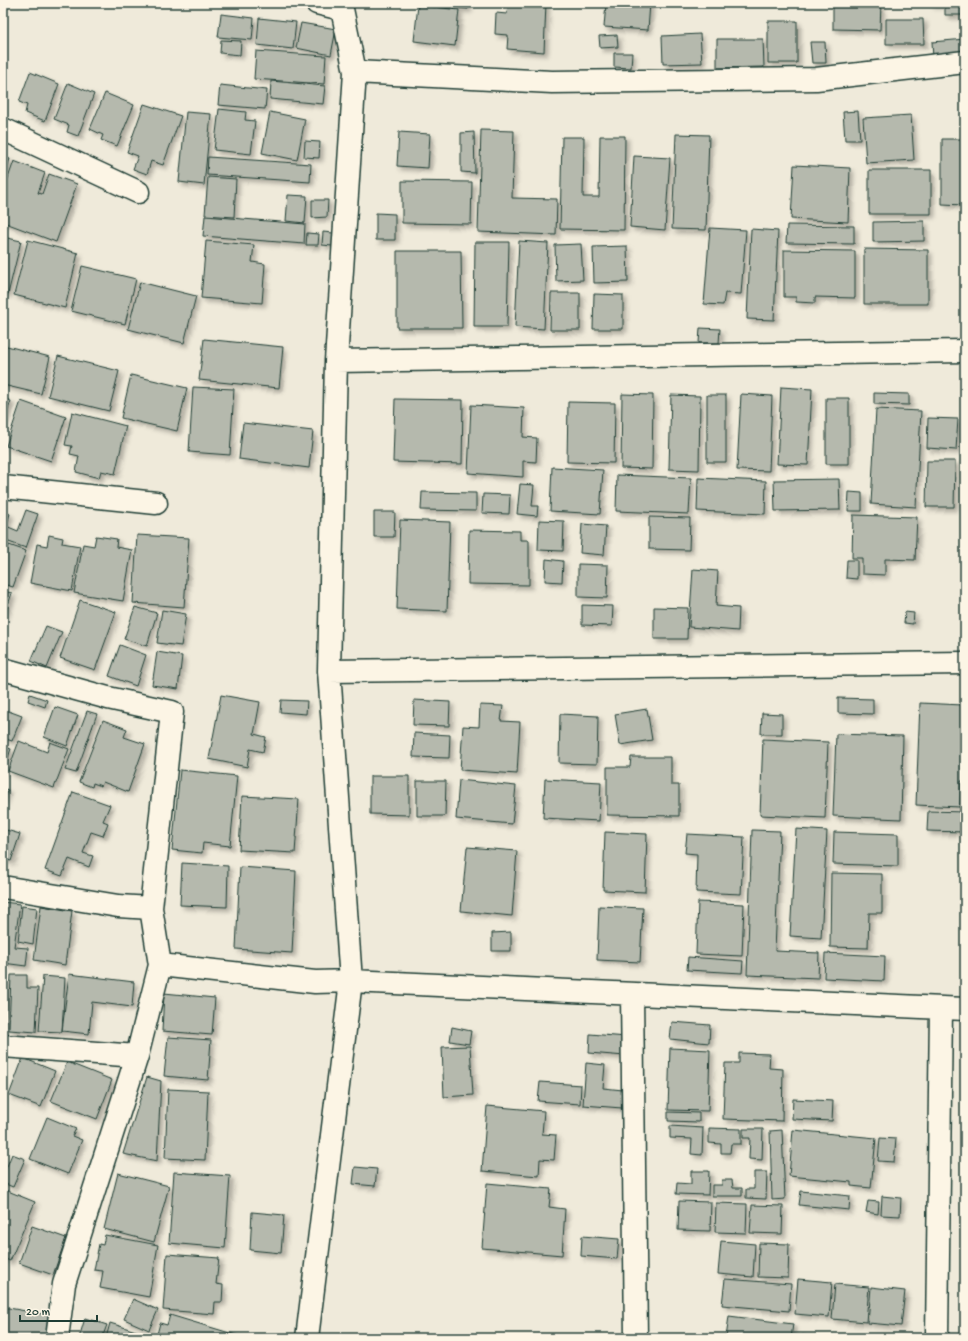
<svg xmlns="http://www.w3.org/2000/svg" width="968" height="1341" viewBox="0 0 968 1341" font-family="'Gochi Hand',sans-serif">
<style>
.building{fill:#b5b9ad;stroke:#1f3d34;filter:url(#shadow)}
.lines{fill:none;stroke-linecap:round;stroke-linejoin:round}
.street-casing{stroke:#1f3d34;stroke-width:25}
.street{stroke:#fcf5e5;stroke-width:22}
</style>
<defs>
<filter id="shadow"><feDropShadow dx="3.5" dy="3.5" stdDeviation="2" flood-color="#0004"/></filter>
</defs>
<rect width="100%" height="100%" fill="#efeada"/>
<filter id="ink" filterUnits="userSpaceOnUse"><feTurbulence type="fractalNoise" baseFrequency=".025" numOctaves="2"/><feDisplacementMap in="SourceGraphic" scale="8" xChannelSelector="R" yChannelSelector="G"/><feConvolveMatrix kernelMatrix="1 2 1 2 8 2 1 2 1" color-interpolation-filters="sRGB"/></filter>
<g filter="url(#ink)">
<path class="building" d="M429 3H468V9L429 5Z
M508 3H546L544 52 507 49 508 35 495 34 496 13 507 14Z
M606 3H650L648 30 604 27Z
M833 3H881L880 30 833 29Z
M931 3H965V15H945V4L931 5Z
M418 5 459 10 455 46 414 41Z
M221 14 254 18 252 40 218 37Z
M259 18 296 22 293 49 257 45Z
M886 19H923L924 44H886Z
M768 21H797V63H768Z
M301 23 336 29 331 55 296 48Z
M700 34 702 63 663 64 662 36Z
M617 35 618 47 600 48 599 36Z
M717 39H763L764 67 717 68Z
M965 39V55L933 58 932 42Z
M221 40 241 41 240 55 220 53Z
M810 42H825L826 63H812Z
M256 51 326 56 324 84 254 79Z
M614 53H632L631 68 614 67Z
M30 72 59 84 45 121 25 113 27 105 19 102Z
M271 81 325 86 323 104 270 99Z
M68 83 94 94 78 136 67 132 69 125 54 119Z
M220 85 267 90 265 109 218 105Z
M105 93 134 105 117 146 101 140 103 135 90 129Z
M144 104 181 116 163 165 151 161 147 174 133 169 138 156 127 152Z
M219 109 246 112 245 120 255 121 251 154 214 150Z
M858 111 860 140H845L843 112Z
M186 112 211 114 204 185 179 182Z
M270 112 305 119 297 160 262 153Z
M911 115 914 160 866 163 863 118Z
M481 130 514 131 512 198 557 199 556 235 478 232Z
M399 132 430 134 428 168 397 166Z
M474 132 475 173 461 172V133Z
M676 134 709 135 706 230 672 229Z
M600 136H625L624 230 560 229 562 137H584L583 197H599Z
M942 139H965V205L942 204Z
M305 141 320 142 319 158 304 157Z
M634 156 670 158 665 230 630 227Z
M3 157 10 159 3 178Z
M208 157 311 164 310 182 207 175Z
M14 161 45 173 38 193 42 194 49 174 77 184 56 242 3 222V179L7 181Z
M794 165 850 168 848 222 791 219Z
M869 170H931V214H869Z
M208 177 236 179 234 217 205 215Z
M402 181 472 182 471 224 402 223Z
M288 195 307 196 305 223 286 221Z
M312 200H328L327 217 312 218Z
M376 213 395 214V240H376Z
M205 216 305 224 304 244 203 236Z
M924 221V241L873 242V222Z
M787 225 854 226V244L786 243Z
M710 228 746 230 741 294 725 293 723 305 704 304Z
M751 229 778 231 774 320 747 319Z
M323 232 333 233 332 246 322 245Z
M307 233 319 234 318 245H306Z
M3 237 21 241 8 294 3 292Z
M28 240 78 253 65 308 14 295Z
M206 241 254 245 252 262 265 264 262 303 201 298Z
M519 241 548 243 544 329 515 327Z
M475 242H509L507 327H474Z
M581 244 583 280 556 281 555 245Z
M627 246 628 282 594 283 593 247Z
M864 249 928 250V304H864Z
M784 250 855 251V298L815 297V303L796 302V297H784Z
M397 251H461L462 328H397Z
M82 266 136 279 125 324 71 311Z
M140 282 196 296 184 343 128 329Z
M551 293H580V330H550Z
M594 294 623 295V329H593Z
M700 328 720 329 719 343H699Z
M204 339 283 347 279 388 199 380Z
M3 345 50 357 41 394 3 385Z
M58 356 119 371 109 411 48 396Z
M131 375 187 388 177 431 121 418Z
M193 387 234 389 230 455 189 452Z
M781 387 812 389 808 465 777 464Z
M874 393 909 394V405L874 404Z
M622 394 653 395 652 469 621 468Z
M741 394 772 396 769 471 737 470Z
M671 395 700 396 699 470 669 469Z
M707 395H726V462H707Z
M3 398 11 401 3 424Z
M826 398H849V464H826Z
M395 399 463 400 462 464 393 462Z
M21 401 66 417 51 461 6 446Z
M568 402 615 403 614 463 567 462Z
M471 405 524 408 523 437 537 438 536 462 523 461V477L468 473Z
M876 409 921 411 916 507 871 504Z
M72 412 126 426 115 474 101 471 99 478 76 472 79 456 70 454 72 446 65 445Z
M928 418 958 419 956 450 927 448Z
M243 423 313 431 309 468 239 459Z
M927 461H955L954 507H926Z
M552 467 603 470 600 514 550 511Z
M617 475 691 478 689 514 616 511Z
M698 478 766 481 765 514 697 511Z
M839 479 840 510 775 511 774 480Z
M520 484 534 485 532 506H538L537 516 517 514Z
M422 492 476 493V511L421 510Z
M849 492 862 493V511H848Z
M483 494 510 495 509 514 482 513Z
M26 510 38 514 26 548 3 540V511L10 514 6 526 18 531Z
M374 512H395L394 537H374Z
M853 515 917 517 915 560 885 559V575L862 574V558H852Z
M649 517 690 518 689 550 649 549Z
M400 520 450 522 447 611 397 609Z
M539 520 564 521 563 551 538 550Z
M582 524 606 526 604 555 580 553Z
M469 530 520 531V540H529V585L468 584Z
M49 535 63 538 62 543 80 546 72 591 30 583 37 544 47 546Z
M137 535 189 538 184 607 133 603Z
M96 536 117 539 116 547 132 550 123 601 74 593 83 544 94 546Z
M9 545 26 551 13 587 3 584V561Z
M546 559 563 561 562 582 545 581Z
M847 560H857V579L846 578Z
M578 564 608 565 607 598 578 597Z
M693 569 718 571 716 606 739 608 738 631 689 627Z
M3 591 12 593 3 620Z
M80 600 116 612 95 670 60 658Z
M582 605 613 606 612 626 582 625Z
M135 607 157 613 147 646 124 639Z
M654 607 688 608 687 639H654Z
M162 610 186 614 181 646 157 643Z
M905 612 914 613 913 624 904 623Z
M46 626 62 632 47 668 31 661Z
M120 645 146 655 136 686 109 676Z
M157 652 182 656 178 689 152 685Z
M30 694 47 700 45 707 28 701Z
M221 695 260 702 254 734 266 737 263 752 250 749 247 767 209 759Z
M838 698 873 699V714L838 713Z
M281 700 307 701 306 714 280 712Z
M414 700 450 702 449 726 413 725Z
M920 703 963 705 962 746H965V781H961L960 807 916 805Z
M480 705 503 706 501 721 520 722 517 774 460 770 463 726 479 727Z
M55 707 78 715 67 746 44 737Z
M3 709 22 716 12 741 3 738Z
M647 709 652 740 620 745 615 714Z
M87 711 97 714 76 773 65 770Z
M762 713 782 714V734H761Z
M560 714 598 716 597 764 559 763Z
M103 720 127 729 124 737 145 744 128 792 103 782 101 786 93 783 92 787 79 782Z
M414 733 450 735 449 758 413 757Z
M836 734 903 736 901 819 833 816Z
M763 739 828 742 825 818 760 815Z
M19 741 47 752 50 742 69 749 54 788 8 771Z
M3 746 11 749 3 772Z
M631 757H671V785H679V816L607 815V767H630Z
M180 770 237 776 230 846 203 843 202 853 172 850Z
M370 776H409V815L370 814Z
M545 779 601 782 599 821 543 818Z
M459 780 516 786 512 824 456 819Z
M417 781H446L445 816H417Z
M3 788 8 790 3 803Z
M73 792 110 805 103 821 108 823 103 836 91 832 83 853 93 856 89 867 69 859 62 876 45 870Z
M242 796 299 799 295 853 239 850Z
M928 811 965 812 964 832 927 831Z
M3 829 20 834 11 861 3 859Z
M796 829 827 831 821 938 790 936Z
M752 830 780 831 775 951 819 953 818 978 747 975Z
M605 832 647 834 645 892 603 890Z
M834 832 898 834V866L833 864Z
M687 834 744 837 741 894 696 892 697 854 685 853Z
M467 847 517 851 512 916 461 911Z
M182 863 228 866 227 907 180 905Z
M240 867 296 871 292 953 236 949Z
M831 873 882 874V913H869L868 948 830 947Z
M3 902 20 904 14 947 28 948 26 966 3 963Z
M698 902 744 904 742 956 696 954Z
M22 906 37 908 33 944 18 941Z
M41 906 72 911 65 965 34 960Z
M599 906 643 908 640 962 597 960Z
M511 932V951H492V933Z
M825 953 885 956 884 981 824 978Z
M688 957 743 961 742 973 687 970Z
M69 974 134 982 132 1007 92 1002 89 1034 62 1031Z
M11 975H27V988H38L36 1032 9 1030Z
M43 976 65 978 62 1032 39 1031Z
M3 978H7L5 1029H3Z
M164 993 215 998 212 1035 162 1031Z
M672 1022 710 1025 709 1043 670 1039Z
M452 1027 471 1031 469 1044 450 1041Z
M590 1034 627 1037 625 1056 589 1053Z
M168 1037 211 1040 208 1080 164 1076Z
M470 1046 473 1095 444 1097 442 1047Z
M670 1048 710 1050 708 1111 668 1110Z
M739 1053 770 1054 769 1068 783 1069 782 1121 723 1119 725 1063H739Z
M23 1058 55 1071 41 1107 9 1095Z
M67 1062 112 1080 97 1119 51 1101Z
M586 1063 605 1065 603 1088 623 1090 622 1108 583 1105Z
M147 1077 161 1081 157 1161 123 1154Z
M540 1082 581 1085 580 1104 538 1101Z
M168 1089 208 1091 205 1160 165 1158Z
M793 1099 833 1101 832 1121 792 1119Z
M487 1106 544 1111 542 1134 556 1135 554 1160 540 1159 539 1176 482 1171Z
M668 1112 699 1113V1122L668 1121Z
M47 1117 76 1129 72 1136 82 1140 68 1174 30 1159Z
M670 1126 703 1128 702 1155 691 1154 692 1139 670 1138Z
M709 1128 741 1129V1144H731L730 1153H721V1144L709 1143Z
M743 1129H763L762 1160 749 1159 750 1138H743Z
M782 1130 785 1199 772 1200 770 1131Z
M793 1130 876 1138 871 1188 851 1186V1182L789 1176Z
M880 1138 896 1139 894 1162 878 1161Z
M12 1154 25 1159 13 1187 3 1183V1176Z
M355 1167 377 1169 375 1186 353 1184Z
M691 1171H709L708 1195 676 1194 677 1183 691 1184Z
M174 1172 230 1176 225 1248 169 1243Z
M754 1172H767L766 1199 746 1198V1189H754Z
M118 1173 169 1186 154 1242 104 1229Z
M722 1180H732L733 1188H742V1196H712V1185H722Z
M487 1183 551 1189 549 1207 565 1209 562 1255 482 1248Z
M3 1189 35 1202 10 1261 3 1258Z
M801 1191 850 1196 849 1210 799 1205Z
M882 1196 901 1198 900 1216 881 1215Z
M679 1201 711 1202 710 1231 678 1230Z
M868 1201 879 1202 878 1214 866 1212Z
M716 1203 747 1204 746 1233 715 1232Z
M752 1205 783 1206 782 1234 750 1233Z
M252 1212 284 1215 281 1253 250 1250Z
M32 1226 66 1238 53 1275 19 1263Z
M105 1235 158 1245 149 1297 100 1288 103 1271 94 1270 99 1244 103 1245Z
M582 1236 619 1239 617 1259 581 1256Z
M721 1241 755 1244 753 1277 718 1274Z
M759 1243 789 1244 788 1278 758 1277Z
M167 1254 219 1258 216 1284 223 1285 222 1302H215L214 1314 163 1310Z
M725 1279 791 1284 789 1311 722 1305Z
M798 1279 832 1282 829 1317 795 1314Z
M835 1284 869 1287 866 1322 832 1319Z
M871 1287 905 1291 901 1326 868 1323Z
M133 1299 158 1310 149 1330 124 1319Z
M3 1307 54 1316 50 1338H3Z
M170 1315 243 1337 242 1338H156L160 1323 167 1325Z
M729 1316 793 1324 791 1338H726Z
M85 1318 107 1325 102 1338H79Z
M110 1323 149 1335 148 1338H106Z
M802 1335 831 1338H802Z"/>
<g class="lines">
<g class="street-casing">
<path id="street" d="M317 3 342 9 355 72 552 82 816 79 965 62
M3 129 138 192
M336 361 965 351
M3 487 156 503
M3 669 108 698 172 712 151 908
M329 671 965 663
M3 887 118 906 151 908 160 965 315 982 351 981 965 1009
M632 994 636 1338
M3 1046 137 1056
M57 1338 64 1284 137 1056 160 965
M307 1338 351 981 329 671 336 361 355 72
M937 1338 941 1008"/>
</g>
<use href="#street" class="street"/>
</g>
</g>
<rect width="968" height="1341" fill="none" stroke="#fcf5e5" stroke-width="16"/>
<rect x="8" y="8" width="952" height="1325" fill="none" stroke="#1f3d34" stroke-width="1.5" filter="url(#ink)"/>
<path d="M20 1315v6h77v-6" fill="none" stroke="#1f3d34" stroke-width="2"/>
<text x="26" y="1315" font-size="12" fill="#1f3d34" stroke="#fcf5e5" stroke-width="3" paint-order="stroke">20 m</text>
</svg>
